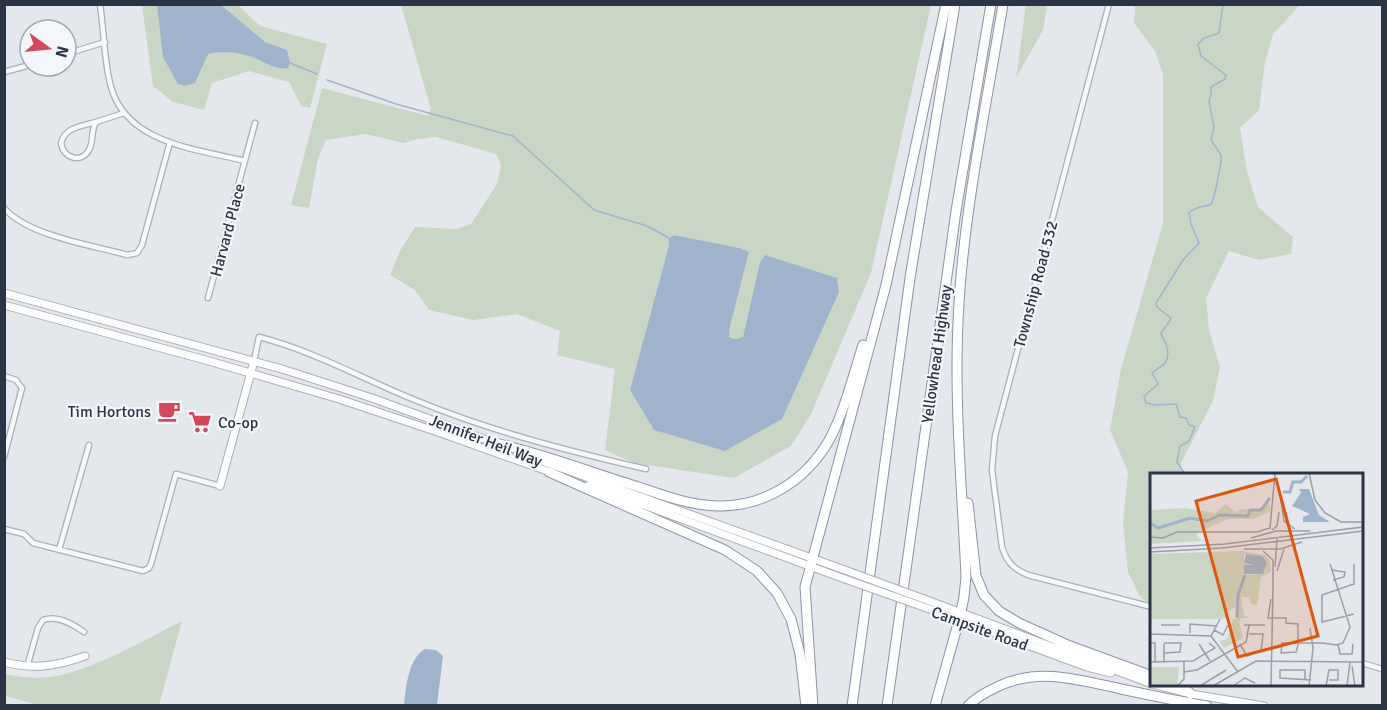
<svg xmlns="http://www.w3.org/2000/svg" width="1387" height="710" viewBox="0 0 1387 710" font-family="Signika,sans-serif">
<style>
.green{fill:#c9d6c5;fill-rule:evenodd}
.water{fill:#9fb4cc}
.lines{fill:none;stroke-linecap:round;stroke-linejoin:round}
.stream{stroke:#9fb4cc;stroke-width:1.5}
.street-casing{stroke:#a9aeb7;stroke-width:7}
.secondary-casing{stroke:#a9aeb7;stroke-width:9}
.highway-casing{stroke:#8b94a3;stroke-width:11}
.street{stroke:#f7f8fa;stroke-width:4.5}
.secondary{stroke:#fff;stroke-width:7}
.highway{stroke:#fff;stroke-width:9}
.secondary-bridge-casing{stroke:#a9aeb7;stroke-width:9;stroke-linecap:butt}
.secondary-bridge{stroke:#fff;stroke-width:7}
.labels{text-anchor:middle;stroke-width:4.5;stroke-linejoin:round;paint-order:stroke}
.street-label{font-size:16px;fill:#2b3445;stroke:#f4f6f9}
.poi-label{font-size:16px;fill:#2b3445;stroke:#f4f6f9;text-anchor:end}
.inset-river{fill:none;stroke:#9fb4cc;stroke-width:3}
.inset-road{fill:none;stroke:#9a9fa9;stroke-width:1.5}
.view{fill:#df570f;fill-opacity:0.15;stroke:#df570f;stroke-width:3}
.inset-edge{fill:none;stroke:#2b3445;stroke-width:3}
</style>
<rect width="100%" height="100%" fill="#e4e7ec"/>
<path class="green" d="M1026 4 1047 5 1043 30 1016 78Z
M142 5H238L260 26 327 44 310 108 301 106 289 82 249 71 212 83 204 110 173 102 153 86Z
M401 5H931L871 273 811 414 791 446 734 478 634 463 605 450 615 369 557 355 560 331 517 314 473 320 429 310 415 290 390 275 400 251 415 227 456 229 471 224 497 184 501 165 496 154 436 137 418 139 403 143 366 134 326 140 318 159 309 208 291 205 322 88 428 116 431 109ZM674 235 740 248 749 252 730 326 729 337 736 339 743 338 760 262 765 255 725 451 630 391 669 245Z
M1135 5H1300L1273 34 1265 62 1259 110 1240 128 1247 172 1258 207 1293 237 1291 254 1259 260 1229 251 1206 298 1209 330 1220 367 1213 401 1181 463 1182 474H1152L1151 607 1139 595 1128 572 1123 522 1128 472 1110 430 1121 369 1163 223V74L1155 51 1134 23Z
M182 621 159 705H39L5 696V674C19 677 36 679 50 677 90 672 146 639 182 621Z"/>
<path class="water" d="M157 5H221L265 42 287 50 290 63 288 68C276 71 263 61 252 57 239 52 221 51 208 54L195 83 185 86 178 84 163 57Z
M674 235 740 248 749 252 730 326 729 337 736 339 743 337 760 262 765 255 837 278 839 292 782 419 725 451 654 430 630 390 669 245V238Z
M425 649 436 650 443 656 437 705H404C406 687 408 659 425 649Z"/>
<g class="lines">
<path class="stream" d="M290 63 317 74
M327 80 396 104 513 136 594 210 647 226 669 238
M1185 474 1177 462 1180 446 1189 441 1195 427 1189 425 1186 418 1180 417 1176 404 1156 405 1146 403 1144 396 1158 384 1152 373C1156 369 1162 367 1165 363 1171 354 1166 342 1161 334 1163 327 1169 325 1171 318L1157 307 1156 303 1183 260 1199 243 1191 224 1189 213C1197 205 1204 208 1211 204 1214 201 1222 161 1221 156 1219 150 1213 145 1211 139L1214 128 1209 101 1211 95V87L1225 79 1226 75 1201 56 1198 44 1204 38 1219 33 1223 4"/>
<g class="street-casing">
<path id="street" d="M100 4C104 31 104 62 111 87 127 144 197 149 245 161
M1109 4 995 436 992 470 1002 547C1007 563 1014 569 1028 575L1152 607
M66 54 105 42
M4 72 30 65
M96 122C90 133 94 142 89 150 81 164 63 158 61 143 65 127 82 126 96 122Z
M96 122 124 113
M4 208C28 236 92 245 127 255L137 253 142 245 170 142
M208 298 255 123
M254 361 259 337C314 351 363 379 415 400 490 431 568 451 646 469
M4 376 16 380 22 388 4 457
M4 529 24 534 33 543 143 571 149 568 151 564 176 474 220 486
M59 550 89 445
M1362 663 1382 669
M27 667 38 628 43 620C56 615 73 624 84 632"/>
</g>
<g class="secondary-casing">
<path id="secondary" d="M4 293 282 369 372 398 498 444
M4 305 209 361 339 399 435 431 553 473
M522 454 842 569
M589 485 845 579
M220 486 254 361
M924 599 1152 684
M924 607 1087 667 1111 673
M4 662C34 670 57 666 85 656
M1153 684 1191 694 1264 706"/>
</g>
<g class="highway-casing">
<path id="highway" d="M495 443C539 453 582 469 626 483 652 491 678 502 705 505 753 511 798 488 825 447 842 421 853 376 863 345
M549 472 725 550 757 571 777 593 791 619 800 654 806 706
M968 503 976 576 984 595 999 611 1019 623 1070 646 1152 676
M1179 684 1191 694
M813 706 805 587 886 285 946 4
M852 706 910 278 955 4
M887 706 956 211 991 4
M935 706 959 620 964 597 966 577C962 486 953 394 959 303 965 205 987 102 1003 4
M968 706C976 697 988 691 999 686 1040 667 1079 680 1121 689 1149 695 1178 701 1207 706"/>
</g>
<use href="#street" class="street"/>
<use href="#secondary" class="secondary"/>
<use href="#highway" class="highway"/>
<g class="secondary-bridge-casing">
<path id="secondary-bridge" d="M842 569 924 599
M845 579 924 607"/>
</g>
<use href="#secondary-bridge" class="secondary-bridge"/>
</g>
<defs>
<g id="cafe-bare" transform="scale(1.8)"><path d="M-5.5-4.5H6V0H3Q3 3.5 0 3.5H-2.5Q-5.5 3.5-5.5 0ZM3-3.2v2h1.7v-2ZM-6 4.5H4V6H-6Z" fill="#d1495b" stroke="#f4f6f9" stroke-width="2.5" paint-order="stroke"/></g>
<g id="supermarket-bare" transform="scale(1.8)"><path d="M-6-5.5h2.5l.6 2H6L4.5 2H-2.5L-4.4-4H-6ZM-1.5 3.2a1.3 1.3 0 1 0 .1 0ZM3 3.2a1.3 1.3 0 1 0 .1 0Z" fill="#d1495b" stroke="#f4f6f9" stroke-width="2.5" paint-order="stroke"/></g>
</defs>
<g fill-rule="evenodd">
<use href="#cafe-bare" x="169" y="411"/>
<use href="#supermarket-bare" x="200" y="422"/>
</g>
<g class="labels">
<g class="street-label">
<text transform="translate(227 230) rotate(-75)" y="6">Harvard Place</text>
<text transform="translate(1035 284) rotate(-75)" y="6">Township Road 532</text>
<text transform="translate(936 354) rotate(-82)" y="6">Yellowhead Highway</text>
<text transform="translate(486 440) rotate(21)" y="6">Jennifer Heil Way</text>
<text transform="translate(980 628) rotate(20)" y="6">Campsite Road</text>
</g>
<g class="poi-label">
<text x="151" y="417">Tim Hortons</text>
<text x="218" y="428" text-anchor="start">Co-op</text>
</g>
</g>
<g transform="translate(1150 473)">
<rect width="213" height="213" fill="#e4e7ec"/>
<path d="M119 30 121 38 103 46H78L46 60 50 67H66L0 71V37L35 35 65 40 76 31 85 39 93 36 110 37ZM93 78 115 82 120 87 121 99 111 104 107 132 101 131 99 124H91L94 143 102 145H91L89 149 93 165 74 175 69 168 77 166 83 146H88V133L76 139V145L68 146H0V81ZM94 81 112 83 113 101 95 102 94 92 104 91 94 90ZM0 194H29L27 212H0Z" fill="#c9d6c5" fill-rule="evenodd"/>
<path d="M149 16H159L169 42 180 49H153V44L160 41 142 33 151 20ZM96 81 112 83 117 89 113 101H94V92H104L94 90Z" fill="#9fb4cc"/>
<path class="inset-river" d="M133 19H140L143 9H151L157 3M0 50 8 55 40 45 57 48 70 42 98 43 100 37H111L120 25M87 145 88 122 95 102"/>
<path class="inset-road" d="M159 0 165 27 175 40 191 49H213M129 15 134 48 145 56M122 57 127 53 129 39M0 64 13 65 27 59H107L120 55 125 0M101 65 126 58H160M0 75 75 71 213 54M94 76H130L152 69M113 78 123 87V115M0 79 72 75 213 58M125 94 127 66M182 97 195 99 194 104 183 107M127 98 134 76M121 126 118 145H136V150L148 151V172L146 179 131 180 132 170H173L186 172 193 170 200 154 180 91M204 141 172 149V122L204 111V91M11 152H30M94 152H115M64 157 73 162 78 152M40 160V151L66 153M0 161 61 163 88 199M61 163 70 146M0 170H5V189M49 171 60 188M90 171 97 183 111 178 113 161H99M188 171 190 181H202L203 171M14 180 30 179 31 170H15L14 171V189M0 189 43 188 65 175 59 170M202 193 205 213M34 199 47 197 96 169 99 152M155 206V197H130V205L161 207M27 213 34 206V189M50 213 76 197M63 213 106 188 213 189M83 213 95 205 105 210M121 213 123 114M159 213 163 175 160 155M176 213 179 197H188V207H179M197 213 200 189"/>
<path class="view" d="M126 6 168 163 88 184 46 28Z"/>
<rect width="213" height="213" class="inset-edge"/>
</g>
<rect width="1387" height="710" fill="none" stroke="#2b3445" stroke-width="12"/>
<g transform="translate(48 48) rotate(105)"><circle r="28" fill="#f4f6f9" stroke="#a4a8b1" stroke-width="1.5"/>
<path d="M0-4.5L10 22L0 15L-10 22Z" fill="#d1495b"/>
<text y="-9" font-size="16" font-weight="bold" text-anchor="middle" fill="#2b3445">N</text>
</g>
</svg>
